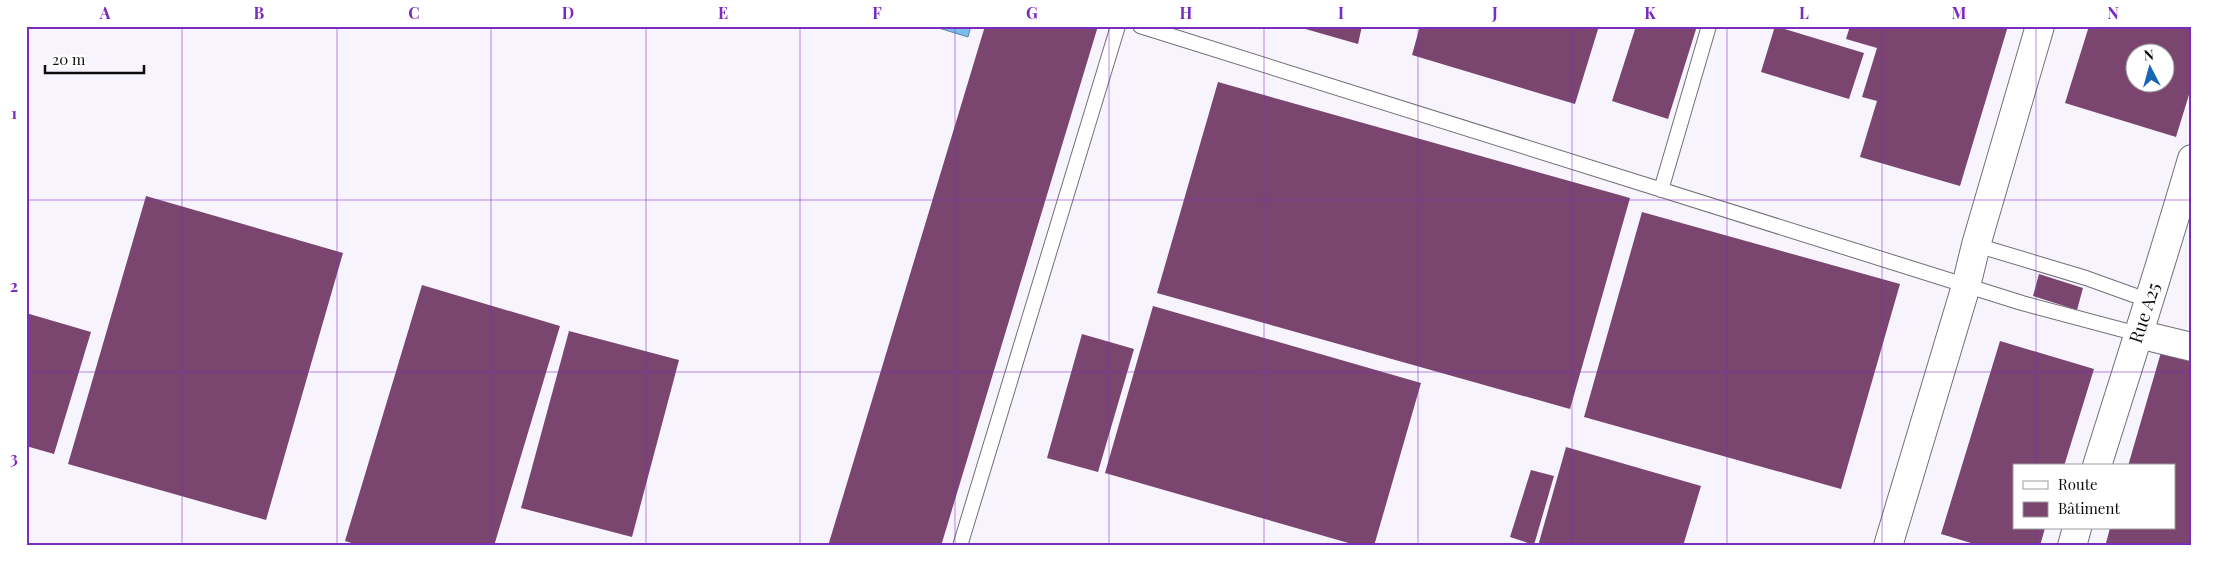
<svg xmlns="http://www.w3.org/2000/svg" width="2218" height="572" viewBox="0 0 2218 572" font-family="'Playfair Display',serif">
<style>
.water{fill:#7bbee9;stroke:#5a88a7}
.building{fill:#7a456f;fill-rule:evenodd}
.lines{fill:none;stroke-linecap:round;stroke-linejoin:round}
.lane-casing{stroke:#726f77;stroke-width:16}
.street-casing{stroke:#726f77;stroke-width:30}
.secondary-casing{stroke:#726f77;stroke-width:30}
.lane{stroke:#fff;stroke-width:14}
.street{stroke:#fff;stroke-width:28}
.secondary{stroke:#fff;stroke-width:28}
.grid{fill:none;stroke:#7b2cbf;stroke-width:1;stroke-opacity:0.55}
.labels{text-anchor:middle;stroke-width:5;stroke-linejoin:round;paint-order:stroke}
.street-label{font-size:18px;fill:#0c0b0e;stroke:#fff}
.neatline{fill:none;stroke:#7b2cbf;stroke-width:2}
.grid-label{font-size:16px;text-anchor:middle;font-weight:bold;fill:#7b2cbf}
</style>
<rect width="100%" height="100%" fill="#f7f4fe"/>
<path class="water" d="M932 26H971L968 37Z"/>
<path class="building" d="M985 26H1098L941 546H828Z
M1295 26H1362L1358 44Z
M1420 26H1599L1575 104 1412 55Z
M1636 26H1697L1668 119 1612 101Z
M1775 26 1864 53 1849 99 1761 72Z
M1850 26H2008L1960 186 1860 157 1877 101 1862 97 1877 48 1846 39Z
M2089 26H2192V85L2176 137 2065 103ZM2136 52H2166V82H2136Z
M1218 82 1630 198 1570 409 1157 293Z
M146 196 343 253 266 520 68 464Z
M1642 212 1900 284 1841 489 1584 417Z
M2039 274 2083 288 2077 310 2033 296Z
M422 285 560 326 494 546H361L345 541Z
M1153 306 1421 383 1374 546H1359L1105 473Z
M26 313 91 332 54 454 26 446Z
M569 331 679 360 632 537 521 508Z
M1082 334 1134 349 1098 472 1047 458Z
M2000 341 2094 369 2064 466H2014V528H2045L2040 546H1981L1941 534Z
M2162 349 2192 357V546H2116L2106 543 2110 528H2174V466H2128Z
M1566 447 1701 486 1683 546H1538Z
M1531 470 1554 476 1534 545 1510 537Z"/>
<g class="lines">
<g class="lane-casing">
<path id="lane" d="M1140 26 2022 303 2138 334
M1661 190 1709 26
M1976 245 2086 278 2150 301
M960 546 1118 26"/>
</g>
<g class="street-casing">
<path id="street" d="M2138 334 2192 347
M2097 466C2129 364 2162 262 2192 159
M2072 546 2077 528"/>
</g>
<g class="secondary-casing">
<path id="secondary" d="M1888 546 1966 286 1976 245 2040 26"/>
</g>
<use href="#lane" class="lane"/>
<use href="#street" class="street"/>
<use href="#secondary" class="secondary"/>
</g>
<path class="grid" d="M182 26V546M337 26V546M491 26V546M646 26V546M800 26V546M955 26V546M1109 26V546M1264 26V546M1418 26V546M1572 26V546M1727 26V546M1882 26V546M2036 26V466M26 200H2192M26 372H2192M2036 528V546"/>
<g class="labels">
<g class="street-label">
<text transform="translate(2145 313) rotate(-72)" y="6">Rue A25</text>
</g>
</g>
<rect width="2218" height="572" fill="none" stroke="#ffffff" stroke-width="55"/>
<rect x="2013" y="464" width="162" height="65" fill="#ffffff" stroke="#9e9d9f"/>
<rect x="2023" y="481" width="25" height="8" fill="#ffffff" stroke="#9e9d9f"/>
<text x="2058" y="490" font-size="15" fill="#0c0b0e">Route</text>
<rect x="2023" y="502" width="25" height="15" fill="#7a456f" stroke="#9e9d9f"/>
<text x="2058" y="514" font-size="15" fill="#0c0b0e">Bâtiment</text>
<g transform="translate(2150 68) rotate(354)"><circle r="24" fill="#ffffff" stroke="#9e9d9f"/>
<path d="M0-4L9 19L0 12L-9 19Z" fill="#1867b6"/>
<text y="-8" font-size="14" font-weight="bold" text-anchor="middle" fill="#0c0b0e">N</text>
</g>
<path d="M45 65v8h99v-8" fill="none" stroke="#0c0b0e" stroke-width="2.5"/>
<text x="52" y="65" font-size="15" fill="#0c0b0e" stroke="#ffffff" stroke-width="4" paint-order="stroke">20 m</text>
<rect x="28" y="28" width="2162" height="516" class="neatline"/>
<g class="grid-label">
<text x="105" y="19">A</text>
<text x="259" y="19">B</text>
<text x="414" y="19">C</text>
<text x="568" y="19">D</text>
<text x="723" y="19">E</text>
<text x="877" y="19">F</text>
<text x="1032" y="19">G</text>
<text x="1186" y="19">H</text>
<text x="1341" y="19">I</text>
<text x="1495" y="19">J</text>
<text x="1650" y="19">K</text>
<text x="1804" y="19">L</text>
<text x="1959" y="19">M</text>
<text x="2113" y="19">N</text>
<text x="14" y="119">1</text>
<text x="14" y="292">2</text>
<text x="14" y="464">3</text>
</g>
</svg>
